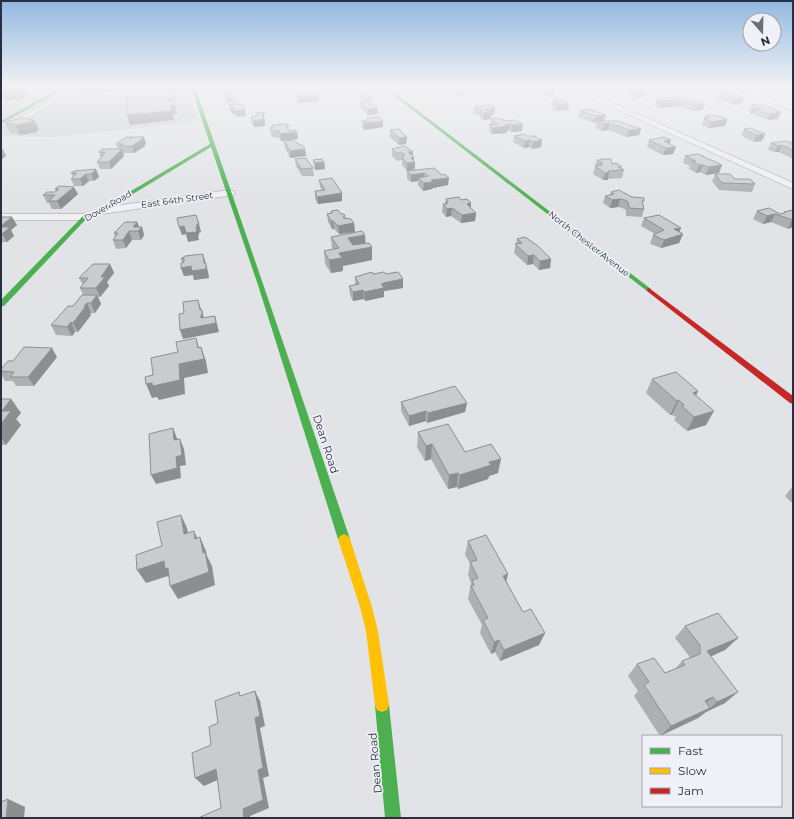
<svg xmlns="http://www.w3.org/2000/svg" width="794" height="819" viewBox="0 0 794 819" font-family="Montserrat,sans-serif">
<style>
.built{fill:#cfd2da}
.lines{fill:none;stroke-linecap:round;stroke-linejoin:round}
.lane-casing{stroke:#bfc1c5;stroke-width:2}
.street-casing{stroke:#bfc1c5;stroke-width:2}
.lane{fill:#f1f1f3;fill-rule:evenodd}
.street{fill:#f1f1f3;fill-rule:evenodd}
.fast{fill:#4caf50;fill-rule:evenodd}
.slow{fill:#ffc107;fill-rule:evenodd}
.jam{fill:#c62828;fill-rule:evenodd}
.wall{fill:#adafb2}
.shaded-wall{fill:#8d8e91}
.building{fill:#c9cbcf;stroke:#8d8e91}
.labels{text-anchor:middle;stroke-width:3.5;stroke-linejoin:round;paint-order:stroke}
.far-street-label{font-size:9px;fill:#282f41;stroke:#eff1f6}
.street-label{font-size:11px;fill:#282f41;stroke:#eff1f6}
</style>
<rect width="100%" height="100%" fill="#e1e3e7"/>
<path class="built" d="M1 87H186L198 120 185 123 54 137 1 136Z"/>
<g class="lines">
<g class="lane-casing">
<path id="lane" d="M86 87H90L78 94 112 91 115 90 116 87H118L119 90 113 93 73 96 71 95Z
M574 88 612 90 626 89 628 90 612 92 575 90Z
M39 90 42 91 23 102 20 101Z
M54 99 57 100 15 125H1V123H13Z
M1 110 7 111 1 112Z"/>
</g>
<g class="street-casing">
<path id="street" d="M568 87H576L793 183V189Z
M753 92 793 106V110L751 95 750 94Z
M230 190 233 191 235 193 233 195 101 214 96 211 101 208Z
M1 214H85L90 217 85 220H1Z"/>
</g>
<use href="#lane" class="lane"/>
<use href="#street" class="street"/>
<path class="fast" d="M16 87H29L1 90V88Z
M63 87H67L1 124V121Z
M191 87H195C247 237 299 388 350 539L348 542 344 544 340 542 338 539 258 285 211 147 103 212 87 218 4 306H1V300L83 216 99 210 210 144Z
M383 87H387L651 289V291H647Z
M382 698 387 700 389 705 401 818H385L375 705 377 700Z"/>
<path class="slow" d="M344 534 348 536 350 539 372 607 378 631 389 705 387 710 382 712 377 710 375 705 366 631 360 607 338 539 340 536Z"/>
<path class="jam" d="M649 288 793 396V404L790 403 647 291V289Z"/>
</g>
<path class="wall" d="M1 87H24L26 94 27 96 21 99 6 101 5 99H1Z
M221 87H232L234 89 235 95H232L233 100 236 105 246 116 236 117 235 114H232L227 101H226L224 98 223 95 224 94 222 91Z
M344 87H358V89L348 90Z
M445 87H461L464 90 463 96 458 97 445 89Z
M532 87H548L555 90 554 96 547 97 532 89Z
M621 87H644L643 91H645L643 97 637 98 627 95 629 89H631L632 87 623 88Z
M782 87H793V93L781 88Z
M718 92 732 93V94L741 104 734 105 716 98Z
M360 94 372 98V101H370V102L377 108 378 114 368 115 361 108 360 102H364L360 97Z
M295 95 318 101 298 103 296 100Z
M686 97 702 110 693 111 678 106 659 108 654 106 656 99 681 98Z
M553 99 569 104 568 110 556 111 552 109 553 106 551 105Z
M761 104 778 119 768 120 754 115 755 113 750 114 751 112 749 111 752 105Z
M474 107 495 108 494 114 491 115 490 119 483 120 480 118V116L473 113Z
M589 109 604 121 641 129 639 135 627 137 608 130 602 131 596 128 597 122 594 123 578 117 580 111Z
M256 113 265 121V126L254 127 252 123 251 117 256 116Z
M705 116 727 119 725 126 709 128 702 125Z
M367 118 383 127 364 130 362 128V121L367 120Z
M491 119 506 121 522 131 511 132 509 130 507 131 506 133 492 134 489 132Z
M7 122 39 130 37 131V132L20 135V134L10 133 5 124 7 123Z
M272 125 289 131 297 132 298 139 281 141 279 138 272 137 271 134 270 128 273 127Z
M744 129 765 134 762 141 754 142 743 137V136L741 135Z
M390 130 407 137 406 144 399 145 390 137Z
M514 136H527L542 140 541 147 532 149 529 147 524 148 513 142Z
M132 137H144L146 144 144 145 145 146 134 153H123L124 156 111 169H100L97 162 101 158 99 152 118 149 116 144Z
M649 140H671L669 144 673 154 663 155 647 147Z
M284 141 305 149 306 156 290 158 285 148Z
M771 143H793V159L779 152H775L768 150Z
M392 149 414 157V161L415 162V169L407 171 402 165V160L397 161 392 156Z
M685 156H703V157L722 165 719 173 706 175 700 172 696 173 689 169 690 166 683 163Z
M295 159 313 168 314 176H302L296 166Z
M601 159 612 164 624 170 622 178 608 179V180H603L593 174 597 160H600Z
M313 160 324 162 325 169 315 170 314 167Z
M434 168 448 185 433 188 432 189 423 191 418 185V181L411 182 407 179V171Z
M96 169 99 177 94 181H89L83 186H74L71 179 73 177 71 173Z
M715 174 755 184 752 192 719 190 712 181Z
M319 180 342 201 318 204 315 199V191H322L320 187Z
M59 186 78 194 61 209H52L49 203H47L43 195 55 192 56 191 55 189Z
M611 192 643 204 644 209 642 217 626 216V210L622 208 618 207 610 208 603 203 605 196 610 195Z
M446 199 461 200 471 203V208L476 213 475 221 461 223 451 216 446 217 442 212 443 204H445Z
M793 210V227L788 229 771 222 763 224 753 219 757 211 780 214H783L784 212Z
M331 211 341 214 346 218 354 223 355 232 339 234 334 229H332L328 222 327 214 331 213Z
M1 217 17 225 11 230 14 236 7 242H1Z
M644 218 681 228 679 232 683 234 679 243 661 248 650 244 653 235 655 234 641 226Z
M137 222 139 227H142L144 235 141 240H132L126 248 116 249 113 240 115 237 114 233Z
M331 237 366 243 372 260 343 266V271L331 273 325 264 324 251 332 249Z
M517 239 551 259 550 268 539 270 533 264 527 265 514 253Z
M203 254 208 272 209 278 194 280 193 275 184 276 181 268 182 262 181 259Z
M110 264 114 273 107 282 109 286 100 297H98L101 304 95 313H91L90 314 91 315 78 332H75L72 336 56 335 51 325 73 306 83 295 80 288 83 285 79 278Z
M373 274H386L403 279V288L384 291V297L365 301 364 299 353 301 350 295 349 286 355 285V277Z
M57 357 34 386H16L13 381H5L1 374V369L13 361Z
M652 379 698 391 696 396 706 425 687 431 674 420 676 417 672 415H670L646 393Z
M1 399H11L21 413 16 419 21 425 6 445H1Z
M401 402 467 403 465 412 427 423 426 421 409 426 401 411Z
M418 432 465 452 498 473 489 476 488 479 458 489 457 487 448 489 431 459 425 461 417 447Z
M793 486V504L785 496Z
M793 527V536L792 535Z
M468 541 506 581 539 645 500 661 495 652 491 654 480 633 482 625 468 599 471 583 468 575 470 563 465 555Z
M685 626 738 638 725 650 711 656 725 703 706 712 698 718 660 736 634 696 638 691 628 676 637 664 665 673 675 669 682 661 689 658V656L675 638Z"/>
<path class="shaded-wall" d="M18 87H24L26 94 27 96 21 99 6 101 1 89Z
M78 87H114V91L81 94Z
M165 87H174L176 95H172L174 105V100L177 114H173L174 120 130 125 127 115 170 108Z
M348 87H358V89L348 90Z
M644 87 643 92 645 91 643 97 637 98 638 92V89Z
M461 88H463V96L458 97V91Z
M555 90 554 96 547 97 548 91Z
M318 95V101L298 103 297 97Z
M233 97 234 100 226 101 225 98Z
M368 98H372V101H370V103L366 104V100Z
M744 98 741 104 734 105 736 99Z
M680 100 678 106 659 108 660 101Z
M236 104 237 107 234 108 235 114H232L231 108 229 105 230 108 229 105Z
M569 104 568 110 556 111 557 105Z
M705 104 702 110 693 111 696 105Z
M758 107 755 113 750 114 753 108Z
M377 108 378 114 368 115V109Z
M495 108 494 114 491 115 490 119 483 120 484 113 485 110Z
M245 110 246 116 236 117 235 111Z
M781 112 778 119 768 120 770 114Z
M262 114H264L265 126 254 127 253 121Z
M606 115 604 121H597V122L594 123 596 116Z
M727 119 725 126 709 128 711 122Z
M31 121H35L39 130 37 131V132L20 135 16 125Z
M383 121V127L364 130V123Z
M610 123 608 130 602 131 604 124Z
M510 124 509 130 507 131 506 133 492 134 493 128 505 125Z
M523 124 522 131 511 132 512 125Z
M641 129 639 135 627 137 629 130Z
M297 132 298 139 281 141 280 134Z
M765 134 762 141 754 142 757 135Z
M144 137 146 144 144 145 145 146 134 153 132 146Z
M407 137 406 144 399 145V138Z
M530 140 529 147 524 148 525 141Z
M542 140 541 147 532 149 533 142Z
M671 140 668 147 664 141Z
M782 145 779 152H775L778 146Z
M676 147 673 154 663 155 666 148Z
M3 149 6 156 1 160V150Z
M122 149 124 156 111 169 109 162Z
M305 149 306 156 290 158V151Z
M408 152H413V157H414V162H415V169L407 171Z
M324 162 325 169 315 170V163Z
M699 165H703L700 172 696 173Z
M722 165 719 173 706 175 709 167Z
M96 169 99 177 94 181 91 174Z
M609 172 608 180H603L605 173Z
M424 173V180L418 178V181L411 182V175Z
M86 174 89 181 83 186 80 179Z
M449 178 448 185 433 188 432 189 423 191 424 183 431 180Z
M74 187 78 194 61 209 57 201Z
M342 193V201L318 204 317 197Z
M620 199 618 207 610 208 612 200Z
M471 203 470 211 467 204Z
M452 208 451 216 446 217 447 209Z
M476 213 475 221 461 223 462 215Z
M775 214 771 222 763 224 767 216Z
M12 217 17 225 11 230 14 236 7 242 1 232V226Z
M792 220H793V227L788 229Z
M331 221H333L334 229H332Z
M137 222 140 229 142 227 144 235 141 240 138 231 133 227Z
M354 223 355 232 339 234 338 226Z
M197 224H199L201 232 199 233V235L198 236 199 240 188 242 186 234 182 235 179 227 184 226 196 227Z
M681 228 678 236 683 234 679 243 661 248 664 240 674 229Z
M129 231 132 240 126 248 123 240Z
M365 235 366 248 349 251 348 238Z
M372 247V260L343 266V271L331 273 329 260 339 253Z
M203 254 208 272 209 278 194 280 193 275 184 276 181 268Z
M534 255 533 264 527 265 528 256Z
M551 259 550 268 539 270 540 261Z
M110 264 114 273 107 282 109 286 100 297 96 288 101 277Z
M403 279V288L384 291V297L365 301 364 292 381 284 383 283Z
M363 290 364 299 353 301V292Z
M97 295 101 304 95 313 91 303Z
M198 300 201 309 202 315V310L204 319 215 316 219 332 183 339 180 330 201 318Z
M87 303 91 313 90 314 91 315 78 332 73 323Z
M71 322 75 332 72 336 67 327Z
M196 338 200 351 201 347 206 361 208 373 184 378 185 394 159 400 157 397 152 398 146 384 179 364 198 348Z
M52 348 57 357 34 386 28 377Z
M698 391 691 405 693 393Z
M11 399 21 413 16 419 21 425 6 445 1 437 2 411Z
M679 400 672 415H670L677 401Z
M467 403 465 412 427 423 428 413Z
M426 411V421L409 426V416Z
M714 411 706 425 687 431 694 417Z
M173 428 177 438 178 450 174 440Z
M180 439 184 449 186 465 180 466 181 478 156 484 151 475 176 457Z
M432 444 431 459 425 461 426 446Z
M501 459 498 473 489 476 488 479 458 489 460 475 489 462Z
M458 473 457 487 448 489 449 475Z
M181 515 187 528 191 547 184 534Z
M194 531 200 544 195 539Z
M200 537 206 551 207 556 212 566 215 585 178 599 170 586 203 553Z
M164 561 168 568 172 582 168 576 146 583 137 570Z
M508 574 505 587 503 576Z
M545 633 539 645 500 661 504 650Z
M738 638 725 650 696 663 707 651Z
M499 640 495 652 491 654 494 642Z
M255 691 260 701 265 726 260 728 269 776 263 778 269 808 250 816V818H244L243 809 258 770 255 718Z
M738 692 725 703 706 712 698 718 660 736 671 726 709 709 717 702Z
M713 697 701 708 705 701Z
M216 769 224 777 204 786 195 778Z
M8 799 25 807 24 818H6Z"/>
<path class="building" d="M1 87H18L16 88 1 89 4 88H1Z
M131 87H170H165L166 91H171L173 98 168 99V101L174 100 175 105H170L172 111 127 115V89H131Z
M222 87H232L234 89H223Z
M451 87H461L463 88H461L464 90 458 91Z
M540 87H548L555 90 548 91Z
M632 87H644L643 89H638L645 91 638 92 629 89H637Z
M728 91 732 93H731L744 98 736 99 718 92Z
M315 92 318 95 297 97 295 95Z
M231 94 233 97 225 98 223 95Z
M360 94H368L372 98H368L370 100H366Z
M676 97 681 98 686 97 705 104 696 105 680 100 660 101 656 99Z
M559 98 569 104 557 105 553 103 559 102 553 99Z
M234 100 236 104 229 105 227 101Z
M369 101 377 108 368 109 360 102Z
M242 104 245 110 235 111 234 107 231 108 229 105Z
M761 104 781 112 770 114 756 109 762 108 758 107 753 108 754 106 752 105Z
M490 105 495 108 485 110 491 112 484 113 481 111H483L474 107 479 106Z
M589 109 606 115 596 116 580 111Z
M264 112V114H262L264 119 253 121 251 117 257 116 256 113Z
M715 115 727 119 711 122 704 119 710 118 705 116Z
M379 117 383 121 364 123 362 121 369 120 367 118Z
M21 118H28L35 121H31L33 122 16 125 17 124H5L9 123 7 122Z
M497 118 506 121 514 120 523 124 512 125 510 124 505 125 507 126 493 128 489 125 497 124 491 119Z
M597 121H618L641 129 629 130 610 123 604 124Z
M287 124 289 126H287L289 131 295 130 297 132 280 134 279 131 271 130 270 128 273 127 272 125Z
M750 128 765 134 757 135 745 130H747L744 129Z
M399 129 407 137 399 138 390 130Z
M524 134 527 136H534L542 140 533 142 530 140 525 141 514 136Z
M126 137H132L129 139 133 137H144L141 139H143L132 146H121L123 144H116Z
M664 137 671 140 664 141 676 147 666 148 649 140Z
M293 140 300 145H302L305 149 290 151 284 141Z
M786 141 793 143 791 144H793V150L782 145 778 146 771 143Z
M405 146 413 152H408L414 157 411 158 415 162 407 163 402 158H404L402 156 405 155 403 153H397L392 149Z
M102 149H122L109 162H97L105 153H104L105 152H99Z
M698 154 703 156H702L722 165 709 167 703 165H699L691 161H696L685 156Z
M306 158 313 168 301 169 295 159Z
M322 159 324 162 315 163 313 160Z
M601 159H611L612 164 616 163 622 167H618L624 170 608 171 609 172 605 173 595 166 602 165V162H598L597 160H601Z
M434 168 442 175 445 174 449 178 431 180 433 182 424 183 418 178 428 176 424 173 411 175 407 171Z
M96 169 91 174H86L80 179H71L77 173H71L74 171Z
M715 174H730L735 179H750L755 184 722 183Z
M332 178 342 193 317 197 315 191 325 190 319 180Z
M59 186 74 187 57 201H49L55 195H43L47 192H55L59 189H55Z
M619 190 632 197 644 198V201H642L644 209 629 208 628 202 625 200 620 199 612 200 605 196 614 194 611 192Z
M459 197 461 200 467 199 471 203 467 204 476 213 462 215 452 208 447 209 443 204H447L446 202H448L446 199Z
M769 208 780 214 785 213 784 212 793 210V220L775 214 767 216 757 211Z
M338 210 341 214H344L345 216 343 217 344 218 351 219 354 223 338 226 333 221H331L327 214 332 213 331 211Z
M196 215 199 224H197V227H196L197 232 186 233 184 226 179 227 177 218Z
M659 215 681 228 674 229 683 234 664 240 653 235 664 230 644 218Z
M1 217H12L1 226Z
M125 222H137L133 227H142L138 231H129L123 240H113L118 233H114Z
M1 227H10L2 234H1Z
M362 231 365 235 348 238 353 245 369 243 372 247 339 253 342 258 329 260 324 251 339 248 331 237Z
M525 237 538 246 551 259 540 261 534 255 528 256 515 244 522 243 517 239Z
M203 254 204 263H206V269L192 271 191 266 181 268V263L184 262V258L181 259 185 256Z
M93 264H110L101 277H105L96 288H80L88 278H79Z
M372 272 373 274 384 272 386 274 398 272 403 279 383 283 384 284H381L384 288 364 292 363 290 353 292 349 286 359 284 355 277Z
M82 295H97L91 303H87L84 306H86L73 323 71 322 67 327 51 325 68 306H73Z
M198 300 200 310H202V315H201V318L215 316 216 323 180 330 179 314 184 313 183 302Z
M196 338 198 348 201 347 204 359 179 364 180 380 153 386 152 383 146 384 145 377 153 375 151 358 178 352 176 342Z
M24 347 52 348 28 377H10L14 372 1 371V369L8 361H13Z
M676 372 698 391 693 393 714 411 694 417 682 406 684 405 679 400 677 401 652 379Z
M455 386 467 403 428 413 426 411 409 416 401 402Z
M1 399H11L2 411H11L1 424Z
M448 424 465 452 491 444 501 459 489 462 491 465 460 475 458 473 449 475 432 444 426 446 418 432Z
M173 428 174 440 180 439 182 455 176 457 177 468 151 475 149 434Z
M181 515 184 534 194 531 195 539 200 537 203 553 205 552 209 572 170 586 168 568 165 569 164 561 137 570 136 555 162 546 157 522Z
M486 535 508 574 503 576 523 612 531 609 545 633 504 650 499 640 494 642 483 620 488 618 471 586 474 585 472 580 478 578 470 562 477 560 468 541Z
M718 613 738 638 707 651 738 692 717 702 713 697 705 701 710 708 671 726 644 685 649 682 637 664 654 658 665 673 685 665 682 661 700 654V645L685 626Z
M255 691 260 716 255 718 263 768 258 770 263 800 243 809 244 818H198L221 808 216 769 195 778 192 753 211 745 209 727 218 723 215 701 239 692 240 696Z
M8 799 6 818H1V802Z"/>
<linearGradient id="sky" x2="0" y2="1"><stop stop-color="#91b8e0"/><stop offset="0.43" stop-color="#f2f2f4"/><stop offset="1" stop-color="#f2f2f4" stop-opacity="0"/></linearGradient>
<rect width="794" height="201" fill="url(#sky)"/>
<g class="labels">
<g class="far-street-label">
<text transform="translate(177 200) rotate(-8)" y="3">East 64th Street</text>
<text transform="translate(108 206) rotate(-30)" y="3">Dover Road</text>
<text transform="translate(589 244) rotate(38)" y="3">North Chester Avenue</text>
</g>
<g class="street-label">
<text transform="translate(326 444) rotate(72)" y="4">Dean Road</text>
<text transform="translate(375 763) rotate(-95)" y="4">Dean Road</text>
</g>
</g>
<rect width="794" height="819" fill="none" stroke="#282f41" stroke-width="4"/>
<rect x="642" y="735" width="140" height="72" fill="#eff1f6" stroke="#9fa3ae"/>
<rect x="650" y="748" width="20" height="6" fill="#4caf50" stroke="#9fa3ae"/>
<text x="678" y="755" font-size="12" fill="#282f41">Fast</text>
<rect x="650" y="768" width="20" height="6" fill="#ffc107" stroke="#9fa3ae"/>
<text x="678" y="775" font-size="12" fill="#282f41">Slow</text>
<rect x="650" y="788" width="20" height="6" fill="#c62828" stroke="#9fa3ae"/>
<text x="678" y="795" font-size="12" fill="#282f41">Jam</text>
<g transform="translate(762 32) rotate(160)"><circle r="19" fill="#eff1f6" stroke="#9fa3ae"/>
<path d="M0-3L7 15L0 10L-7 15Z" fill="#696e7b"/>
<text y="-6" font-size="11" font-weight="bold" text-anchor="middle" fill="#282f41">N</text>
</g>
</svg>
